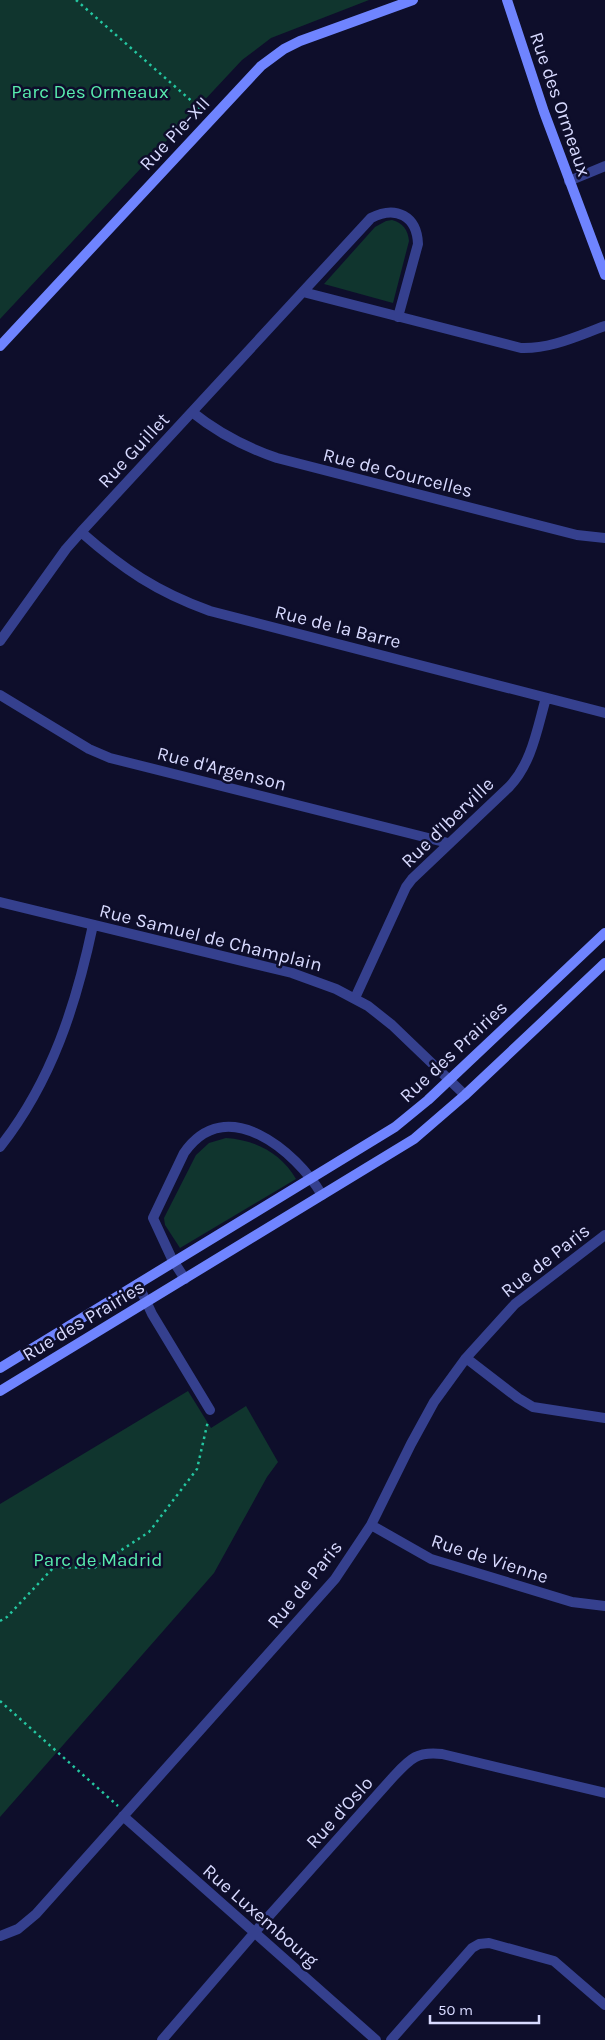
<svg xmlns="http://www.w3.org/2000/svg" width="605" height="2040" viewBox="0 0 605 2040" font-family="Karla,sans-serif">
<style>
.green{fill:#10352e}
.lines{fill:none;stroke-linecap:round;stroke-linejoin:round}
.path{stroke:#24c7a1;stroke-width:2.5;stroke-dasharray:2.5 4;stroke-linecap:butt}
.street{stroke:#35408e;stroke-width:10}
.secondary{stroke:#6f84ff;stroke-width:10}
.labels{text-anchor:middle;stroke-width:5;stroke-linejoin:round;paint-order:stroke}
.park-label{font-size:19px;fill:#58ebad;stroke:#0e0e2b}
.street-label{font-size:19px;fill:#d8daff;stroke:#0e0e2b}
</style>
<rect width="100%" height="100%" fill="#0e0e2b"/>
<path class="green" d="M0 0H369L271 38 242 60 0 319Z
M392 220C403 223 408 230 409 241L393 303 324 284 375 227 386 221Z
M226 1138C255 1140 281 1153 296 1179L180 1248 165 1225 164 1218 196 1155 209 1143Z
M188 1391 211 1428 246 1406 278 1462 267 1477 214 1573 0 1817V1504Z"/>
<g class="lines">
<path class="path" d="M76 0 203 111
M0 1621 7 1617 54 1567 94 1568 149 1532 197 1469 208 1421
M0 1701 118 1806"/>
<path class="street" d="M569 181 605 166
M303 292 521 348C551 349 577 336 605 326
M192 412C218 433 245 447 277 458L577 535 605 538
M81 532C123 569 157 592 210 611L605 713
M0 641 66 549 81 532 371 218C396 205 417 216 418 244L398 317
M0 695 89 749 110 758 448 843
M0 902 292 973 336 989 368 1006 392 1025 465 1095
M355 998 406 887 412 879 509 787C532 763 537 729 546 698
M0 1147C52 1081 76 1005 93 925
M185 1279 172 1259 153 1218 184 1153C226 1092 296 1151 322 1195
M138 1284 152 1314 210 1410
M466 1358 518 1398 533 1407 605 1418
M371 1525 431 1559 572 1602 605 1606
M123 1816 376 2040
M0 1936 18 1929 36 1914 335 1579 371 1525 411 1444 434 1402 466 1358 515 1304 605 1235
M162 2040 261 1925 394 1776C410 1759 417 1751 442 1754L605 1793
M391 2040 472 1948 479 1944 489 1943 554 1961 605 2005"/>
<path class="secondary" d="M507 0 544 112 605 275
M0 346 261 66 284 49 300 41 413 0
M0 1368 395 1127 428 1100 605 933
M0 1391 414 1139 465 1095 605 963"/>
</g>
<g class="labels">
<g class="park-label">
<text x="90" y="98">Parc Des Ormeaux</text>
<text x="98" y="1566">Parc de Madrid</text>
</g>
<g class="street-label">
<text transform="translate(561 104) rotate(71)" y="7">Rue des Ormeaux</text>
<text transform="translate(174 133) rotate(-47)" y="7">Rue Pie-XII</text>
<text transform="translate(133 450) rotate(-47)" y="7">Rue Guillet</text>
<text transform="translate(398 472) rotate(14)" y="7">Rue de Courcelles</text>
<text transform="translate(338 626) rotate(14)" y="7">Rue de la Barre</text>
<text transform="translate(222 768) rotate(14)" y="7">Rue d'Argenson</text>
<text transform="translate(447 822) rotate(-44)" y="7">Rue d'Iberville</text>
<text transform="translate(211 937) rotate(14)" y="7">Rue Samuel de Champlain</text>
<text transform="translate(453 1051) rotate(-43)" y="7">Rue des Prairies</text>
<text transform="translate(545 1260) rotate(-38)" y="7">Rue de Paris</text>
<text transform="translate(83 1320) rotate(-31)" y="7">Rue des Prairies</text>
<text transform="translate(490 1558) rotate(18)" y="7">Rue de Vienne</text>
<text transform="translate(304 1584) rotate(-51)" y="7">Rue de Paris</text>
<text transform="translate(339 1812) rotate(-48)" y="7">Rue d'Oslo</text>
<text transform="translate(261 1915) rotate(41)" y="7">Rue Luxembourg</text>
</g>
</g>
<path d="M430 2015v8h109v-8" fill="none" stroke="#d8daff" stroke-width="2.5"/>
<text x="438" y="2015" font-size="15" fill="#d8daff" stroke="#0e0e2b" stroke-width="4" paint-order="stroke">50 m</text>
</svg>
